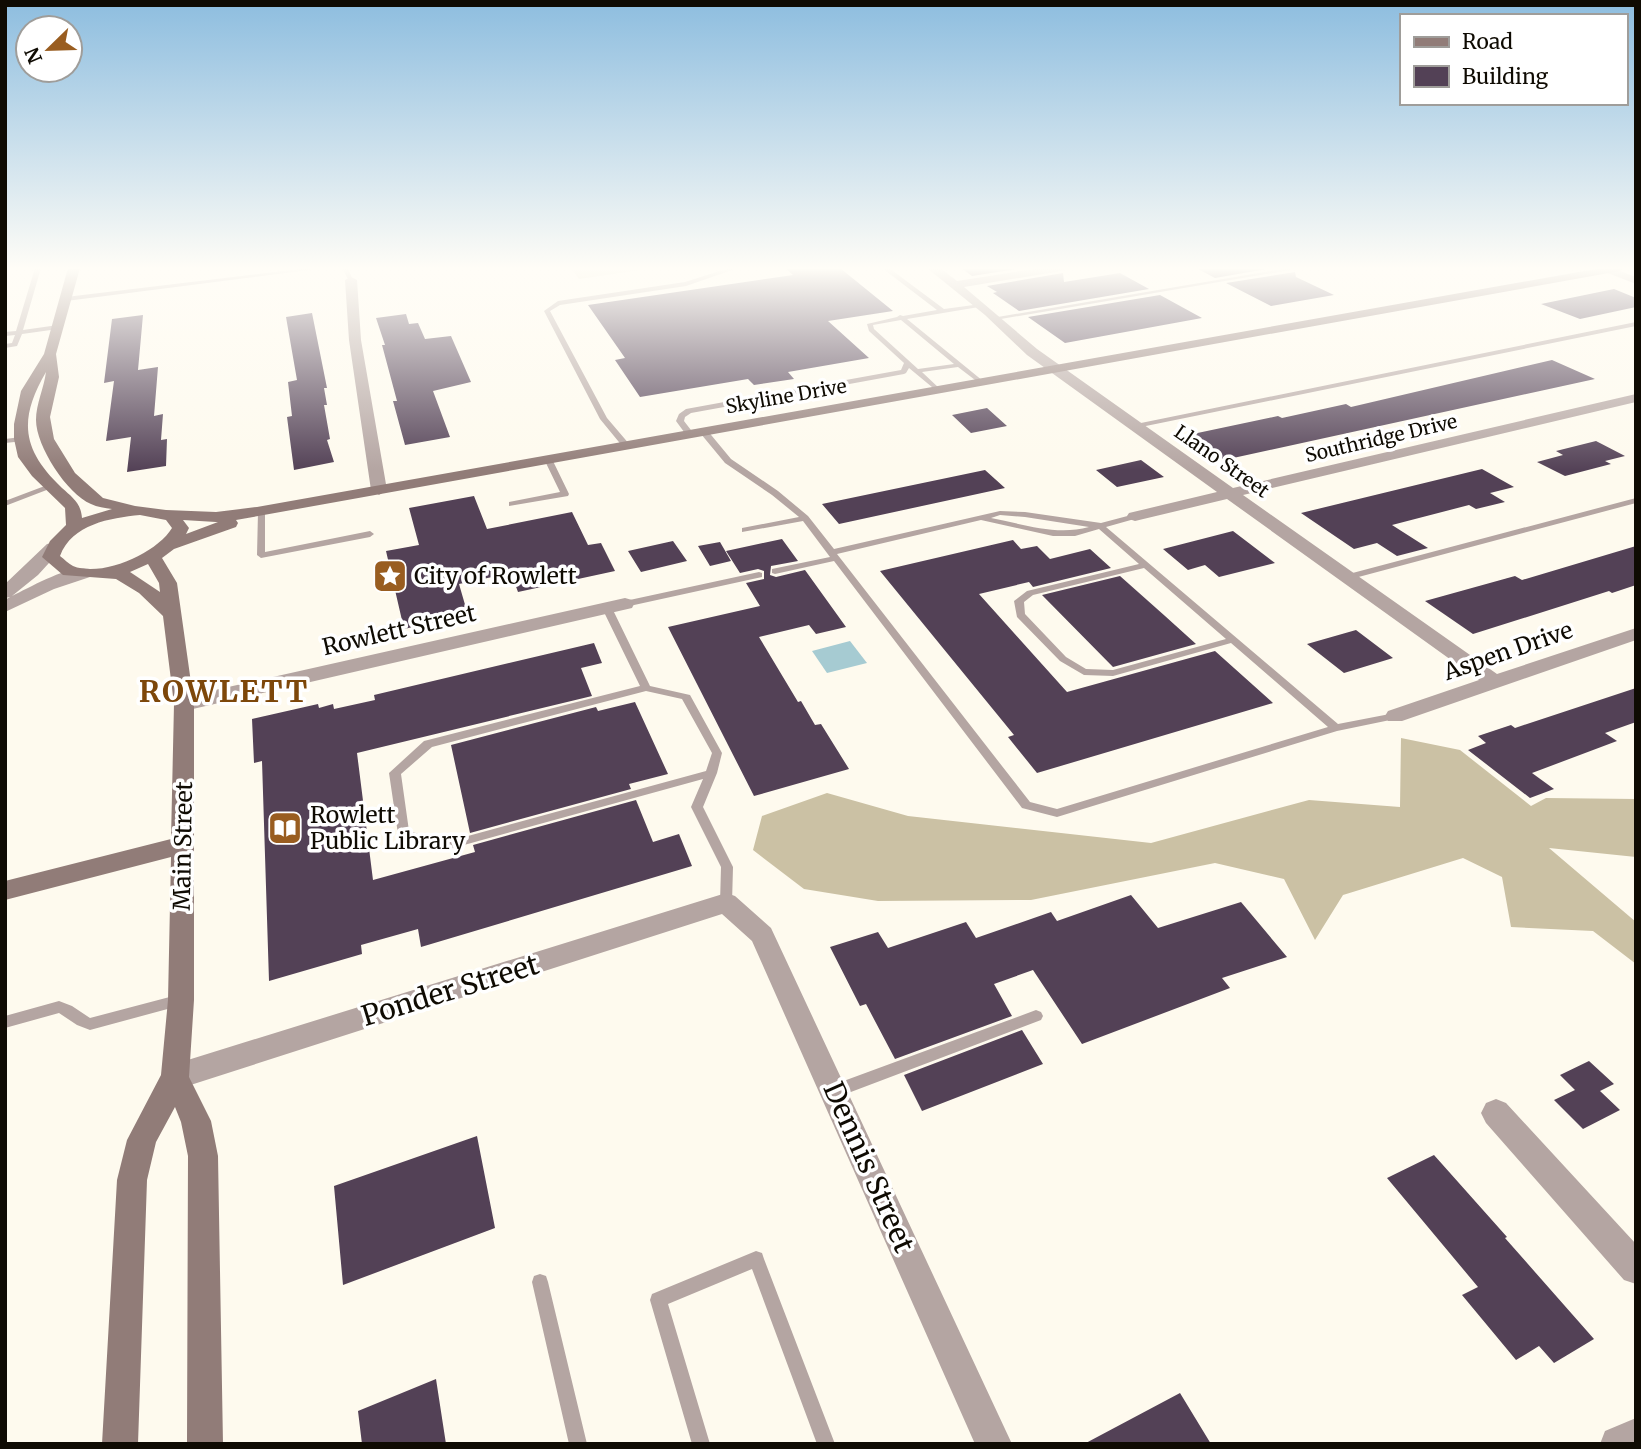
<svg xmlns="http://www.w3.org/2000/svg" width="1641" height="1449" viewBox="0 0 1641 1449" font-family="Merriweather,serif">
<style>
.green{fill:#ded5ba}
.forest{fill:#cbc1a4}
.water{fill:#a6cbd2}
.building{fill:#534156}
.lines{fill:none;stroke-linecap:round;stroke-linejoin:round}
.lane{fill:#b4a5a2;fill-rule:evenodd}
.street{fill:#b4a5a2;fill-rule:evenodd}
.secondary{fill:#917c78;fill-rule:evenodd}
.labels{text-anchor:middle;stroke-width:7;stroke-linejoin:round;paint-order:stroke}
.far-street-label{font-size:19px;fill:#0f0b03;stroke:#fff}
.poi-label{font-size:23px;fill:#0f0b03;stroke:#fff;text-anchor:start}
.street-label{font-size:23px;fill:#0f0b03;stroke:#fff}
.near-street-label{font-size:28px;fill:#0f0b03;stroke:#fff}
.district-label{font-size:30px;font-weight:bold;letter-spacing:2px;fill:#7d470a;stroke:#fff}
</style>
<rect width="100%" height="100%" fill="#fefaee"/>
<path class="green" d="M571 268H654L579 279Z"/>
<path class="forest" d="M1401 738 1460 750 1531 806 1546 798 1636 799V857L1549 848 1636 922V964L1593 931 1511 927 1502 877 1463 858 1343 895 1315 940 1284 879 1215 863 1031 900 878 901 804 889 753 850 762 816 827 793 908 816 1151 843 1309 800 1400 807Z"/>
<path class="water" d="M850 641 867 663 827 673 812 651Z"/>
<path class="building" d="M785 268H840L893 311 828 321 869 358 788 372 794 379 754 385 748 379 640 397 615 360 625 358 588 305 793 275Z
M961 268H1023L972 276Z
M1196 268H1272L1215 278Z
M1295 272 1296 277 1334 295 1271 306 1226 283Z
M1063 273 1064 282 1120 273 1149 289 1019 311 993 293 997 292 987 286Z
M1614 289 1636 298V307L1580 319 1541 304Z
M1160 295 1202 318 1065 343 1028 317Z
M312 313 327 388H324L327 405H324L330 439 327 440 334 462 294 470 287 417 292 416 288 382 297 380 286 317Z
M406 314 409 324 418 323 425 339 451 336 471 382 433 391 450 437 405 445 393 401H397L382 345H385L376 318Z
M143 315 138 370 158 367 154 416 163 414 161 440 167 439 166 466 127 472 131 437 106 441 114 381 104 383 112 319Z
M1552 360 1595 379 1224 460 1188 435 1278 416 1282 418 1346 404 1351 407Z
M987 408 1007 426 971 433 952 415Z
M1596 441 1625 456 1605 461 1611 464 1565 476 1537 462 1563 455 1556 451Z
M1141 460 1164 477 1117 487 1096 470Z
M1482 469 1514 487 1490 493 1505 502 1476 509 1469 505 1392 525 1428 548 1397 556 1377 543 1354 549 1301 513Z
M985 470 1005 488 839 524 822 504Z
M474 496 487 529 572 512 588 545 601 543 615 571 518 592 511 573 459 584 468 615 404 629 386 551 419 545 409 508Z
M1233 531 1275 563 1219 577 1205 565 1188 570 1163 549Z
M782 539 798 561 771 566 770 575 776 577 805 570 846 627 816 634 809 625 759 637 798 702 801 701 815 725 821 724 849 769 754 796 668 627 760 606 746 583 764 579V571L758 569 740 573 726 551Z
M1013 540 1021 549 1037 546 1050 559 1090 549 1111 568 1033 587 1029 582 979 594 1067 692 1215 651 1273 703 1037 773 1008 737 1014 735 880 571Z
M673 541 687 561 641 572 628 551Z
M720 542 731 561 710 566 698 546Z
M1636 546V585L1612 593 1609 591 1473 634 1425 601 1515 576 1522 580Z
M1120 576 1165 616 1196 644 1113 667 1042 595Z
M1356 630 1393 658 1344 673 1307 644Z
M594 643 602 663 581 668 592 696 357 753 373 880 475 852 473 845 636 800 653 842 679 834 692 866 421 947 418 929 361 945 362 954 269 981 262 761 254 763 252 719 318 704 319 708 333 704 334 709 375 700 374 695Z
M1636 688V722L1605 733 1617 741 1532 773 1554 789 1530 798 1468 750 1486 743 1478 736 1511 725 1515 728Z
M635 702 668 774 629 784 631 789 470 833 451 745 596 707 598 711Z
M1131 895 1158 928 1241 902 1287 957 1222 978 1230 988 1082 1044 1033 970 994 984 1012 1016 895 1059 866 1004 860 1006 830 947 878 932 888 948 966 922 976 938 1051 912 1057 921Z
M1022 1030 1043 1064 922 1111 904 1075Z
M1589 1061 1614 1084 1600 1091 1620 1110 1583 1129 1554 1100 1575 1090 1560 1075Z
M477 1136 495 1228 343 1285 334 1186Z
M1434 1155 1507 1237 1505 1238 1594 1339 1554 1363 1539 1346 1516 1360 1462 1295 1478 1287 1387 1178Z
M436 1379 446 1444H362L358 1411Z
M1180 1393 1211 1444H1084Z"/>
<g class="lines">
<path class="lane" d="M35 268H41L23 330 58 325 61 327 58 329 22 334 17 346 5 348V344L12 343 15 335 5 336V332L16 331Z
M307 268H324L66 301 63 299 66 297Z
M342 268H348L353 281H349Z
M729 268H738L686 286 560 305 550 311 607 418 630 445 623 447 600 419 544 311 558 301 685 282Z
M882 268H889L944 309 981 304 982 305 979 307 907 319 983 381V383H979L958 367 922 372 940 389V391L938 392 909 368 906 373 904 374 691 413 685 417 684 421 694 434 687 436 676 421 679 414 686 409 901 370 904 363 869 331 867 324 897 317 900 315 903 316 937 310ZM901 320 954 364 918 369 874 329 873 325Z
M1288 268H1302L995 320 992 318Z
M1636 322V326L1136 428 1132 426 1136 424Z
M701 430H707L731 459 778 491 808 516 834 549 1000 511 1025 512 1101 523 1135 514H1138V518L1106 527 1338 724 1395 713 1400 716 1395 719 1337 731 1057 817 1022 808 834 561 775 574 772 573V569L830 557 803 521 742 532V528L799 517 772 495 725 463 701 434ZM1000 515 1025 517 1089 527C1056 536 1023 524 991 518ZM981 520 1053 536H1075L1099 529 1139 564 1027 591 1014 601 1017 617 1060 661 1084 675 1113 676 1231 643 1328 727 1057 809 1030 802 837 554ZM1144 568 1226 639 1113 670 1086 669 1066 657 1025 614 1024 602 1033 595Z
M21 437 25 439 24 441 5 443V439Z
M545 457 552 459 569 494 568 496 509 506V502L560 492 544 459Z
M50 484H53L57 486 5 506V501Z
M1636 498V503L1351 579H1345L1344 577 1345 575Z
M258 512H264L265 514V552L370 531 374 534 370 537 261 558 257 555Z
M759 572 762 573V577L625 607 620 604 625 601Z
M607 605 612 608 650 686 690 695 722 753 717 773 703 807 733 867 732 903 730 906 726 908 722 906 720 903 721 867 691 807 703 779 446 850 400 837 398 834 389 773 424 741 640 686 602 608ZM646 691 682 699 712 753 706 771 446 842 409 831 401 774 432 747Z
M181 994 186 996 188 1000 186 1004 90 1030 77 1025 59 1013 5 1028V1016L59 1001 72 1006 90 1018Z
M1036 1010 1041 1012 1043 1016 1041 1020 835 1098 830 1096 828 1091 830 1086Z
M756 1251 762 1253 764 1259 835 1444H817L752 1269 668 1304 710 1444H692L650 1300 652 1294Z
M540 1274 546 1276 548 1282 587 1444H569L532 1282 534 1276Z"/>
<path class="street" d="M927 268H940L957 281 1040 268H1067L1061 271 964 287 1037 349 1233 488 1636 394V402L1243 495 1497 674 1636 628V640L1402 721H1388L1385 716 1388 711 1479 680 1227 499 1135 521 1129 519 1127 516 1129 513 1217 492 1027 355 985 315Z
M1595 268H1611L1636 277V284Z
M351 277 357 280 361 340 387 490 379 495 371 490 349 340 345 280Z
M53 543 59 544 62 548 59 552 38 575 12 596C31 587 70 564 90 569L93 573 90 577 54 589 5 612V600L10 597 5 598V584L47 544Z
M625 598 632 600 634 604 632 608 184 711 177 709 174 704 177 699 184 697Z
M726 893 735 896 771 928 1012 1444H975L752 941 722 914 175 1090 165 1086 161 1077 165 1068 175 1064Z
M1496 1099 1506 1103 1636 1244V1284L1624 1280 1486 1123 1481 1113 1486 1103Z
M1636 1418V1444H1600L1605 1431Z"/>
<path class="secondary" d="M68 268H80L56 354 59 377 50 417 54 439 75 473 103 498 135 506 166 510 216 512 257 507 1601 268H1626L1620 271 236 520 238 523 236 527 174 549 162 558 177 583 194 704V1000L189 1077 211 1121 218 1156 223 1444H187L188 1156 181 1122 175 1107 156 1142 147 1180 138 1444H102L117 1180 127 1140 161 1075 168 1000 171 857 5 900V881L171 839 174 704 163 616 139 593 116 579 63 575 42 557 50 541 66 525 65 508 32 476 18 457 14 439V424L21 391 44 354ZM46 372C44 388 36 404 36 420 36 446 67 494 91 504 97 507 105 508 112 509L82 518C81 503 72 497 62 488 22 450 18 420 46 372ZM140 515 166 520 172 528C157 553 102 578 73 566 69 564 64 559 60 556 72 524 110 518 140 515ZM183 520 216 522H218L186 534 189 528ZM148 564 159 583 160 592 130 572Z"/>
</g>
<linearGradient id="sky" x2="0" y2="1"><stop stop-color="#8dbddf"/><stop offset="0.57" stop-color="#fffdf7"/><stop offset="1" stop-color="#fffdf7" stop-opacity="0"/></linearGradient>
<rect width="1641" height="471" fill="url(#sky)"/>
<defs>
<g id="sight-square" transform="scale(1.75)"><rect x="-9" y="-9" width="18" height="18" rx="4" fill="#995d20" stroke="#fff"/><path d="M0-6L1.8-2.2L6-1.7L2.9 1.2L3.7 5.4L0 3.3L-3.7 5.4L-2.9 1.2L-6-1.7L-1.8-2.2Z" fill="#fff"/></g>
<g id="library-square" transform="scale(1.75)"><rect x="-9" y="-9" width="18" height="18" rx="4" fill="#995d20" stroke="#fff"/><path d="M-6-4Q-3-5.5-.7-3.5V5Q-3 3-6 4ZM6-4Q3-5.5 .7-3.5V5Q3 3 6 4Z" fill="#fff"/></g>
</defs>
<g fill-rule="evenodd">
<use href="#sight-square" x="390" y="576"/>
<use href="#library-square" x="285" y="828"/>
</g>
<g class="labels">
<g class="far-street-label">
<text transform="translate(786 396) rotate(-10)" y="7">Skyline Drive</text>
<text transform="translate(1381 438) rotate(-13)" y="7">Southridge Drive</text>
<text transform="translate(1222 461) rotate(35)" y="7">Llano Street</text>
</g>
<g class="poi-label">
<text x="414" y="584">City of Rowlett</text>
<text x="310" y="823">Rowlett<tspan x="310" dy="26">Public Library</tspan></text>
</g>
<g class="street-label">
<text transform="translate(399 630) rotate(-13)" y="8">Rowlett Street</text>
<text transform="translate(1508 651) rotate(-19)" y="8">Aspen Drive</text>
<text transform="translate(183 846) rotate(-89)" y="8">Main Street</text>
</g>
<g class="near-street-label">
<text transform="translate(450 990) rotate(-17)" y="10">Ponder Street</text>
<text transform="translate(869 1167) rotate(66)" y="10">Dennis Street</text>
</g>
<g class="district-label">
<text x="224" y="702">ROWLETT</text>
</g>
</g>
<rect width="1641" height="1449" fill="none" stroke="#0f0b03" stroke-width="14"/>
<rect x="1400" y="14" width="228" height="91" fill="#ffffff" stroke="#9f9d9a" stroke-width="2"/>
<rect x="1414" y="37" width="35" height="10" fill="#917c78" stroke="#9f9d9a" stroke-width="2"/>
<text x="1462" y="49" font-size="21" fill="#0f0b03">Road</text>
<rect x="1414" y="66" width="35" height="21" fill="#534156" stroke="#9f9d9a" stroke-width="2"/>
<text x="1462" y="84" font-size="21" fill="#0f0b03">Building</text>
<g transform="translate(49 49) rotate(247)"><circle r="33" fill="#ffffff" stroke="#9f9d9a" stroke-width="2"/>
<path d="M0-5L12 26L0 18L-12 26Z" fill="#995d20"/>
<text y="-10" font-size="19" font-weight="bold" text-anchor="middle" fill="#0f0b03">N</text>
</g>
</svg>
